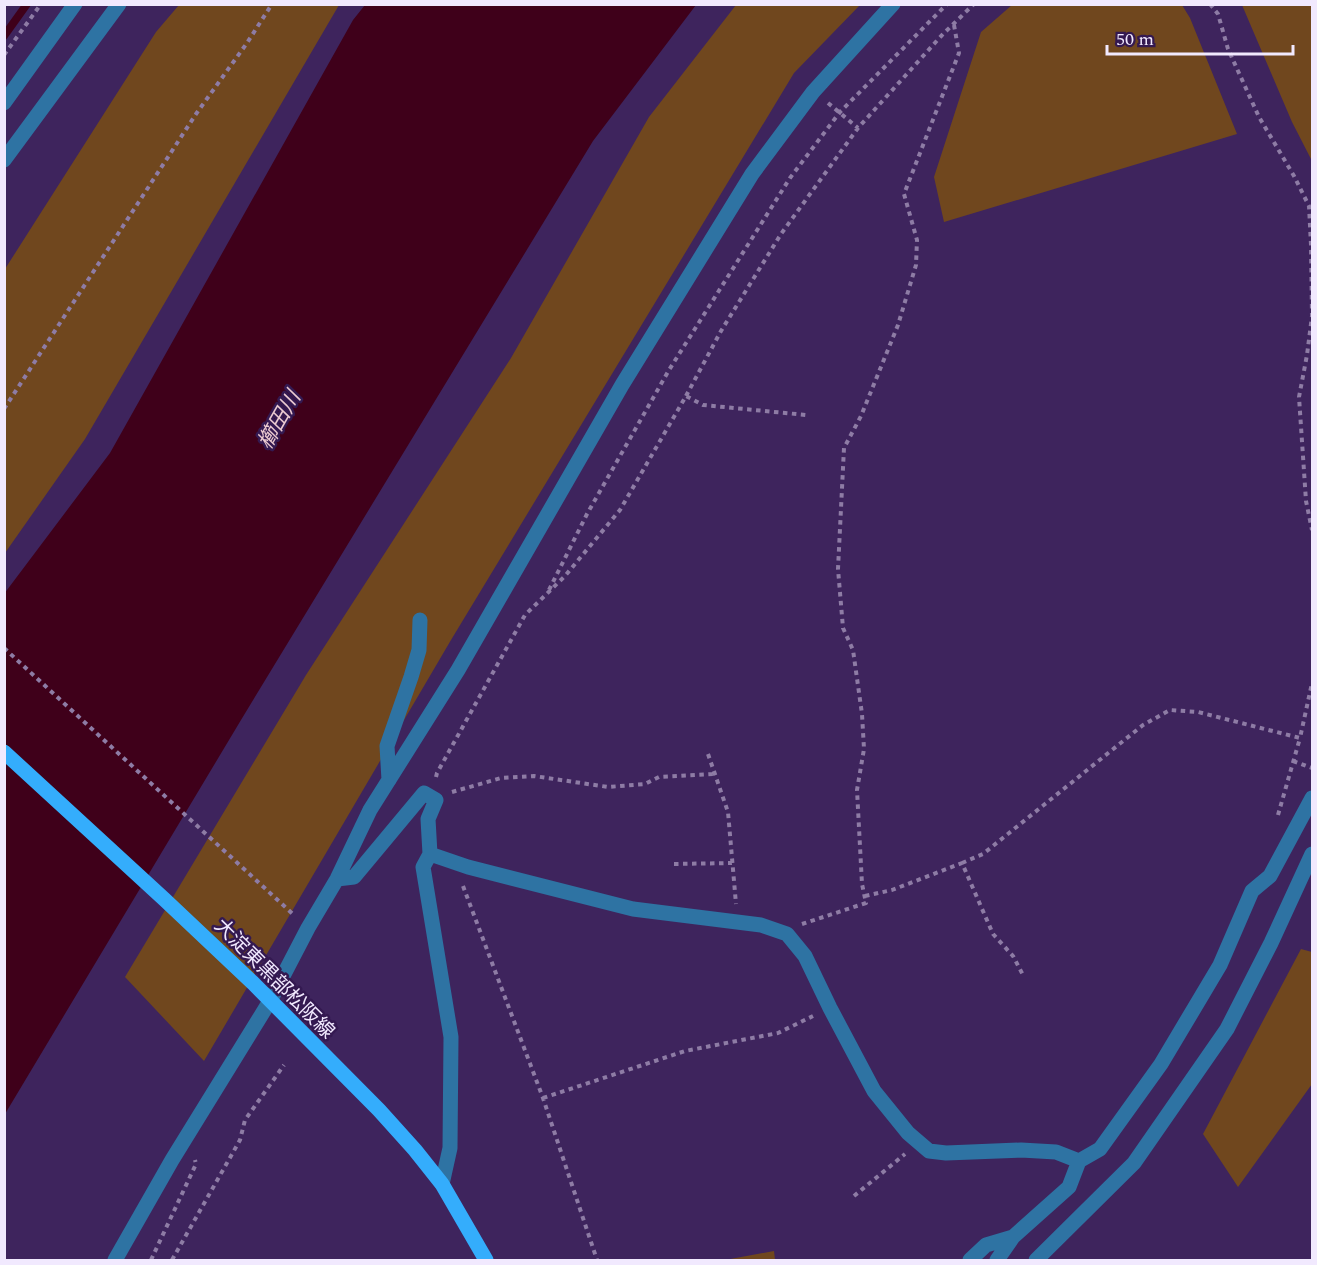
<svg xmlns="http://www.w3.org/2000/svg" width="1317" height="1265" viewBox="0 0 1317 1265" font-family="Spectral,'Noto Sans JP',serif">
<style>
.green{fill:#70471e}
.water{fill:#3f001a}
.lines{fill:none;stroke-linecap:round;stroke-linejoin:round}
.stream{stroke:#3f001a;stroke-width:8}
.path{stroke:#8e7ca5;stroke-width:4;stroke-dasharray:4.5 4.5;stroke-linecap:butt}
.minor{stroke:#2e73a3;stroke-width:15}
.major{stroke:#34adfc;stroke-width:15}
.labels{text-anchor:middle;stroke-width:5;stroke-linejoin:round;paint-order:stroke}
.street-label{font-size:20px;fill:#f1e9fe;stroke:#341951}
.water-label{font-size:21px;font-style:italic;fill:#ebcad1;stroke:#341951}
</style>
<rect width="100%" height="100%" fill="#3e245d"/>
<path class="green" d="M179 5H339L85 439 5 553V269L156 32Z
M736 5H860L794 73 451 640 204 1061 125 977 306 675 511 358 649 117Z
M1012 5H1182L1190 18 1237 134 944 222 934 177 981 32Z
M1242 5H1312V161L1292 122Z
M1301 949 1312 952V1084L1238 1187 1203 1134Z
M774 1251 775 1260H725Z"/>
<path class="water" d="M365 5H696L593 141 241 720 5 1114 4 594 110 453 353 20Z"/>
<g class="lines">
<path class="stream" d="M4 36 27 4"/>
<path class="path" d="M1210 4 1218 14 1228 49 1259 117 1294 176 1309 206 1311 245 1312 316 1307 355 1299 397 1306 501 1312 530
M4 55 41 4
M828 103 858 128
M686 396 721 331 781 234 858 128 943 34 974 4
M4 409 196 114 247 43 272 4
M549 590 587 514 669 370 790 178 840 112 947 4
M4 648 295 916
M708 754 728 812 736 904
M1293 761 1312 768
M436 777 437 773 525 615 565 576 620 510 686 396 703 405 806 415
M452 792 501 778 534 776 608 787 645 784 659 777 714 774
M1278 815 1300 738
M962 863 983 854 1143 725 1170 710 1198 712 1300 738 1312 683
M674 864 732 863
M463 886 543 1098 597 1260
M865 896 892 890 962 863 993 934 1013 956 1023 975
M802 924 866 903 862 884 857 790 864 749 862 714 853 650 843 628 838 569 844 448 861 416 898 325 916 265 917 240 904 194 959 53 954 25
M543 1098 685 1051 778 1033 813 1016
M854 1196 905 1154
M151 1260 196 1164 195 1160
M172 1260 240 1140 245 1120 284 1065"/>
<path class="minor" d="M4 103 75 4
M4 160 119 4
M389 780 387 746 411 677 419 650 420 620
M430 854 468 867 633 909 761 925 787 934 805 956 830 1008 874 1091 908 1133 929 1151 946 1153 1021 1150 1056 1152 1079 1161 1069 1187 1013 1237 997 1260
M337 879 354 877 424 793 436 800 428 819 430 854 423 867 451 1037 450 1148 442 1184
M1079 1161 1100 1149 1161 1064 1220 965 1252 891 1270 876 1312 798
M115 1260 172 1160 270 1001 308 928 337 879 370 810 458 670 622 385 752 174 813 92 893 4
M970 1260 986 1245 1013 1237
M1036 1260 1134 1163 1227 1029 1271 943 1312 854"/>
<path class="major" d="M4 752 164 899 253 983 379 1110 415 1150 442 1184 486 1260"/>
</g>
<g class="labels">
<g class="street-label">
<text transform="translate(275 978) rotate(45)" y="7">大淀東黒部松阪線</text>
</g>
<g class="water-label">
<text transform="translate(279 420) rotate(-60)" y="7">櫛田川</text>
</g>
</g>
<rect width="1317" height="1265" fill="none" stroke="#f1e9fe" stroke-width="12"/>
<path d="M1107 45v9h186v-9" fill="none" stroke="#f1e9fe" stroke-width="3"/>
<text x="1116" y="45" font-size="18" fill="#f1e9fe" stroke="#341951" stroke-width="4.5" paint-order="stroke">50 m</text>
</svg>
